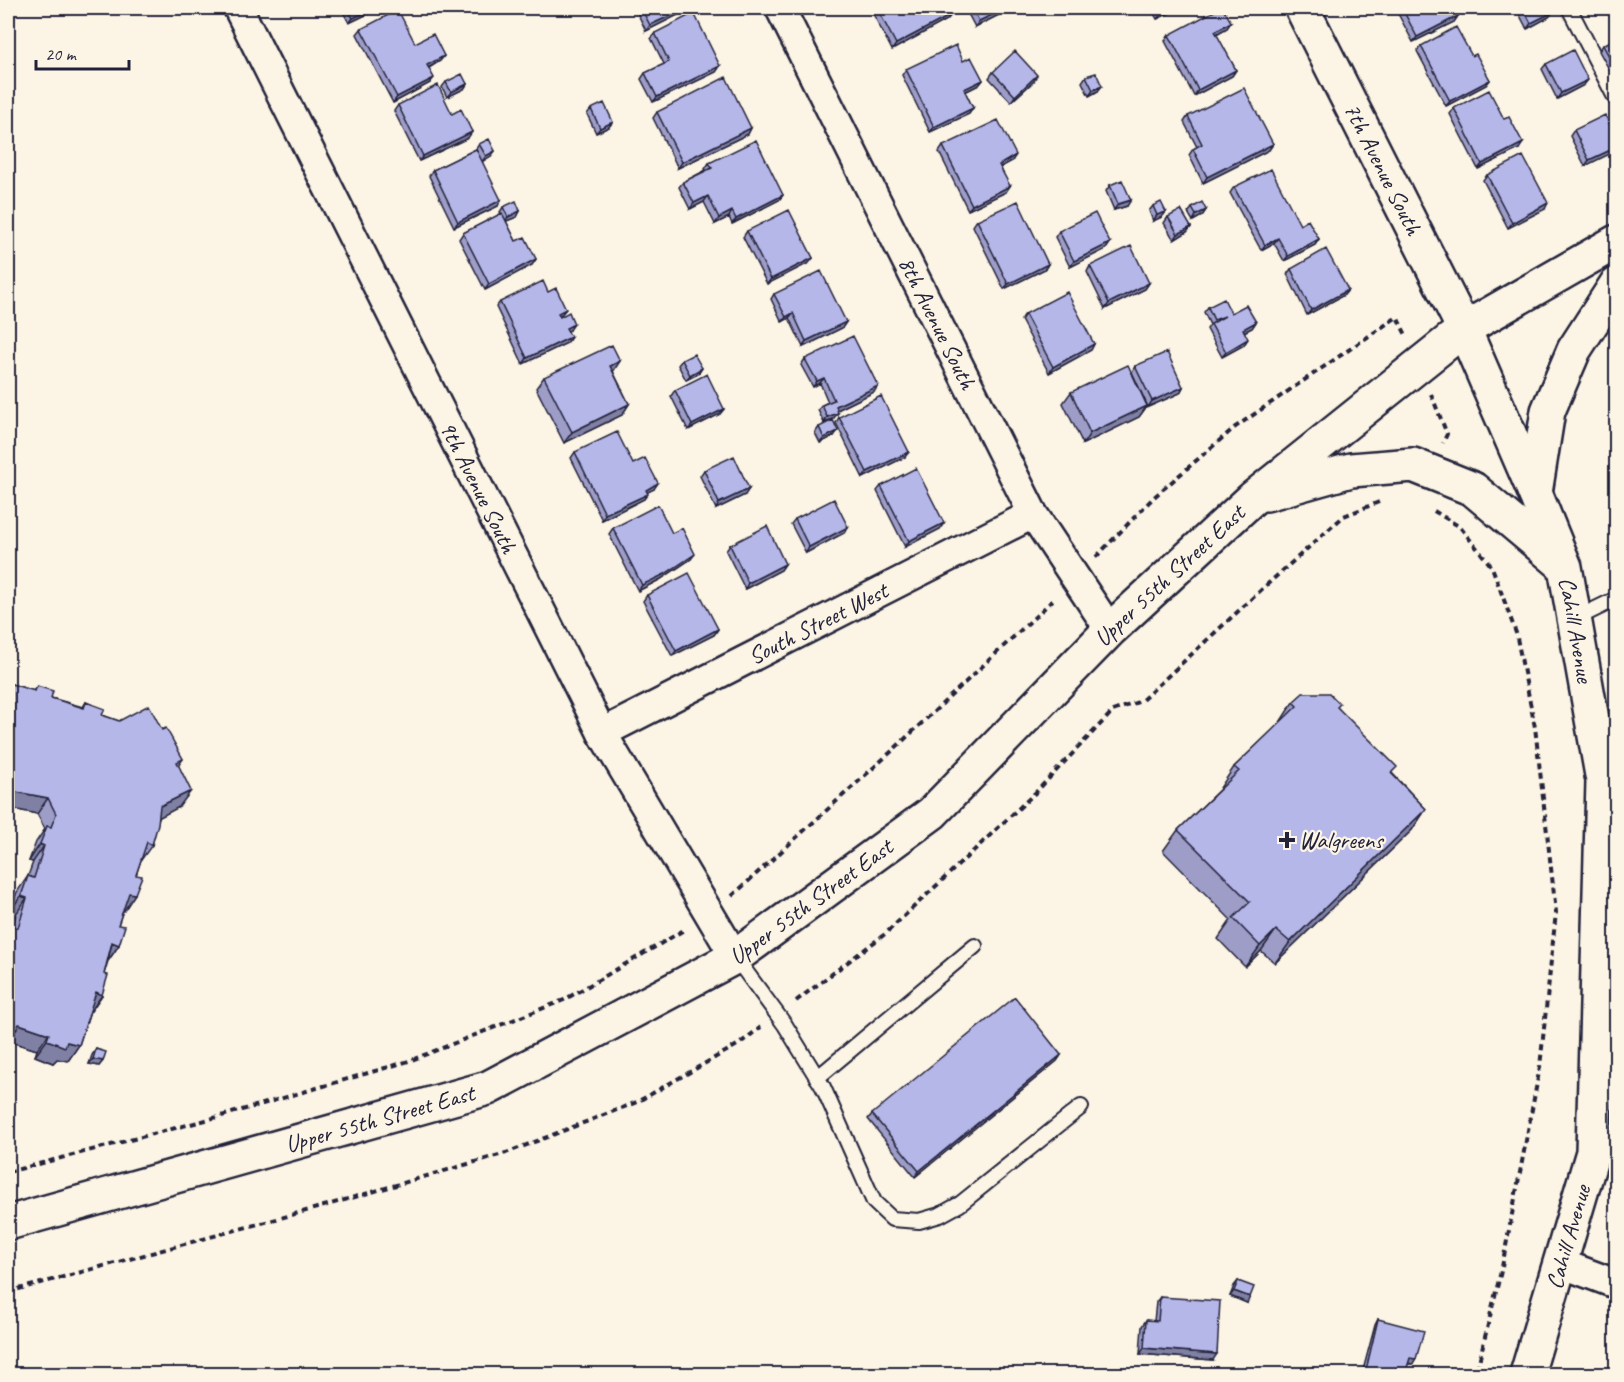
<svg xmlns="http://www.w3.org/2000/svg" width="1624" height="1382" viewBox="0 0 1624 1382" font-family="Caveat,sans-serif">
<style>
.lines{fill:none;stroke-linecap:round;stroke-linejoin:round}
.lane-casing{stroke:#22223b;stroke-width:18}
.street-casing{stroke:#22223b;stroke-width:33}
.secondary-casing{stroke:#22223b;stroke-width:38}
.path{stroke:#22223b;stroke-width:4;stroke-dasharray:6 4.5;stroke-linecap:butt}
.lane{stroke:#fcf5e5;stroke-width:14}
.street{stroke:#fcf5e5;stroke-width:28}
.secondary{stroke:#fcf5e5;stroke-width:33}
.wall{fill:#9d9dc8;stroke:#22223b;stroke-width:1.5}
.shaded-wall{fill:#7f80a3;stroke:#22223b;stroke-width:1.5}
.building{fill:#b6b7e9;stroke:#22223b;stroke-width:1.5}
.poi-dot{fill:#22223b;stroke:#fcf5e5;stroke-width:2}
.labels{text-anchor:middle;stroke-width:4.5;stroke-linejoin:round;paint-order:stroke}
.street-label{font-size:24px;fill:#22223b;stroke:#fcf5e5}
.poi-label{font-size:24px;fill:#22223b;stroke:#fcf5e5;text-anchor:start}
</style>
<rect width="100%" height="100%" fill="#fcf5e5"/>
<filter id="ink" filterUnits="userSpaceOnUse"><feTurbulence type="fractalNoise" baseFrequency=".0167" numOctaves="2"/><feDisplacementMap in="SourceGraphic" scale="12" xChannelSelector="R" yChannelSelector="G"/><feConvolveMatrix kernelMatrix="1 2 1 2 8 2 1 2 1" color-interpolation-filters="sRGB"/></filter>
<g filter="url(#ink)">
<g class="lines">
<g class="lane-casing">
<path id="lane" d="M1569 8 1616 99
M1575 619 1616 599
M735 957 785 1025 823 1087 874 1202 892 1219 919 1221 940 1215 960 1204 1081 1107
M817 1078 975 946
M1595 1085 1616 1088"/>
</g>
<g class="street-casing">
<g id="street">
<path id="s1" d="M238 8 602 733 735 957"/>
<path id="s2" d="M780 8 1033 514 1110 630"/>
<path id="s3" d="M602 733 1033 514"/>
<path d="M1560 1263 1616 1284"/>
</g>
</g>
<g class="secondary-casing">
<g id="secondary">
<path id="s4" d="M1302 8 1464 329 1535 493 1565 567 1603 781 1593 1152 1527 1374"/>
<path d="M1535 493 1548 411 1574 350 1616 285"/>
<path d="M1266 494 1351 470 1413 465 1473 489 1561 563"/>
<path id="s5" d="M8 1223 488 1088 735 957 932 813 1110 630 1253 498 1464 329 1616 242"/>
</g>
</g>
<path class="path" d="M1431 394 1447 434 1443 443
M1434 511 1460 527 1492 567 1516 633 1535 727 1556 912 1540 1067 1502 1267 1476 1374
M1096 557 1154 497 1234 428 1397 317 1406 335
M732 896 892 751 1055 598
M796 1001 885 934 1035 793 1113 711 1141 701 1272 580 1344 516 1379 502
M8 1172 225 1115 409 1061 564 1000 684 930
M8 1292 317 1208 506 1153 637 1102 739 1044 761 1027"/>
<use href="#lane" class="lane"/>
<use href="#street" class="street"/>
<use href="#secondary" class="secondary"/>
</g>
<path class="wall" d="M341 8H380L349 23Z
M635 8H689L686 11 646 31Z
M870 8H947L951 15 947 20 892 50Z
M965 8H1010L1007 11 975 27Z
M1151 8H1180L1157 19Z
M1395 8H1454L1458 16 1454 22 1413 42Z
M1516 8H1551L1553 12 1549 17 1527 29Z
M1231 22 1227 28 1216 34 1236 70 1232 76 1194 96 1165 41 1169 35Z
M361 29 415 43 444 56 440 61 429 68 430 83 393 103 357 34Z
M655 33 720 66 716 72 653 102 641 79 645 73 664 64 651 38Z
M1617 38V79L1615 80 1599 51 1603 45Z
M1421 46 1472 56 1490 80 1486 85 1446 106 1417 51Z
M963 61 983 80 979 85 965 92 973 108 969 114 930 132 902 75 906 69Z
M1546 64 1584 85 1557 99 1542 69Z
M993 72 1034 81 1011 102 989 78Z
M1086 76 1098 91 1089 96 1082 82Z
M446 82 467 84 464 89 447 97 442 87Z
M398 105 452 114 468 138 419 161 394 111Z
M1454 108 1519 149 1478 169 1450 114Z
M591 109 609 127 596 133 587 114Z
M657 112 751 128 748 134 678 168 653 118Z
M1188 116 1273 144 1269 150 1203 183 1189 155 1193 149 1197 147 1184 122Z
M1574 130 1617 139V149L1585 166 1570 136Z
M479 144 495 151 491 156 482 161 498 206 454 227 429 176 433 170 476 149Z
M943 146 1012 161 1001 167 1006 192 968 210 939 152Z
M709 163 783 195 779 200 732 224 729 217 715 224 704 202 690 209 679 187 683 182 706 170 705 169Z
M1487 175 1545 209 1508 228 1483 180Z
M1110 185 1127 206 1114 210 1106 191Z
M1234 187 1319 239 1315 245 1284 261 1274 243 1261 250 1230 193Z
M1153 206 1166 212 1162 217 1153 221 1149 211Z
M503 207 520 211 517 217 506 221 516 241 536 259 532 265 485 290 459 239 463 233 501 214 500 212Z
M1192 208 1206 210 1202 216 1193 221 1188 213Z
M1168 217 1191 227 1187 232 1174 240 1164 223Z
M977 220 1048 264 1045 269 1004 289 973 226Z
M747 231 813 258 809 263 767 284 743 237Z
M1059 231 1110 243 1106 249 1070 267 1055 237Z
M1090 266 1149 283 1145 289 1105 309 1087 272Z
M1291 269 1348 290 1344 295 1307 315 1287 274Z
M548 292 562 314 560 316 570 330 567 331 571 337 567 343 523 364 496 307 500 302Z
M774 294 846 322 842 328 803 347 789 318 782 322 771 299Z
M1208 307 1231 313 1256 322 1252 328 1244 332V345L1222 357 1207 329 1210 325 1204 312Z
M1025 314 1094 344 1091 350 1049 373 1021 320Z
M805 359 874 392 837 410 834 418 824 423 818 410 822 405 828 402 820 383 813 387 801 365Z
M682 360 702 368 698 374 686 380 678 365Z
M1135 366 1183 387 1180 393 1148 407 1132 372Z
M613 371 629 404 622 415 564 443 536 388 544 377Z
M675 390 724 409 720 414 688 430 671 396Z
M1071 392 1147 406 1139 417 1083 444 1063 403Z
M839 417 905 457 863 478 836 423Z
M819 427 834 436 820 443 815 433Z
M575 452 633 464 654 489 647 492 644 499 602 520 571 458Z
M704 470 745 495 716 509 700 476Z
M881 486 940 529 905 547 877 491Z
M795 519 848 527 844 533 806 553 791 524Z
M613 528 691 559 661 579 638 591 609 534Z
M730 545 785 564 781 570 745 589 726 551Z
M647 595 718 629 714 635 672 656 643 601Z
M8 683 33 691 37 686 51 698 83 707 86 702 102 715 119 721 162 730 183 759 178 766 179 807 159 817 152 845 141 860 136 875 135 894 123 910 118 925 119 945 108 961 104 974 102 995 91 1011H90L79 1045 68 1061 57 1059 53 1063 35 1056 37 1050 8 1041V1042V931L12 926 16 914 9 912 17 892 28 876 33 862 29 861 36 842 45 829 37 814 8 808Z
M1293 702 1337 707 1392 773 1426 809 1412 830 1275 963 1261 951 1245 967 1218 939 1231 920 1163 851 1178 830 1220 789V788L1234 767 1279 724Z
M96 1049 103 1061 99 1066 89 1064 92 1055Z
M1061 1055 1057 1061 915 1177 868 1119 872 1114Z
M1238 1281 1247 1303 1230 1296 1234 1286Z
M1160 1297 1213 1360 1140 1354 1142 1326 1146 1320 1154 1321 1156 1302Z
M1378 1319 1416 1359 1413 1364H1408L1405 1374H1362L1375 1325Z"/>
<path class="shaded-wall" d="M373 8H380L349 23 353 18Z
M687 8H689L686 11 646 31 650 25Z
M1006 8H1010L1007 11 975 27 979 21Z
M1173 8H1180L1157 19 1161 14Z
M1553 12 1549 17 1527 29 1531 23Z
M951 15 947 20 892 50 896 44Z
M1458 16 1454 22 1413 42 1417 37Z
M1231 22 1227 28 1211 37 1215 31Z
M444 56 440 61 423 71 427 65Z
M720 66 716 72 653 102 657 97Z
M1236 70 1232 76 1194 96 1198 90Z
M1037 75 1034 81 1011 102 1015 96Z
M434 78 430 83 393 103 397 97Z
M983 80 979 85 960 94 964 89Z
M1490 80 1486 85 1446 106 1450 101Z
M1588 80 1584 85 1557 99 1561 93Z
M467 84 464 89 447 97 451 92Z
M1102 86 1098 91 1089 96 1093 90Z
M973 108 969 114 930 132 934 127Z
M613 122 609 127 596 133 600 128Z
M751 128 748 134 678 168 682 162Z
M472 132 468 138 419 161 423 156Z
M1523 143 1519 149 1478 169 1482 164Z
M1273 144 1269 150 1203 183 1207 177Z
M1617 147 1616 151 1585 166 1589 160Z
M495 151 491 156 482 162 486 156Z
M1016 155 1012 161 995 170 999 165Z
M1010 186 1006 192 968 210 972 205Z
M783 195 779 200 732 224 736 219Z
M708 196 704 202 690 209 694 203Z
M501 200 498 206 454 227 458 222Z
M1131 200 1127 206 1114 210 1118 204Z
M1548 203 1545 209 1508 228 1512 223Z
M1206 210 1202 216 1193 221 1196 215Z
M520 211 517 217 504 222 508 217Z
M732 211 729 217 715 224 719 218Z
M1166 212 1162 217 1153 221 1157 215Z
M1191 227 1187 232 1174 240 1178 234Z
M1278 238 1274 243 1261 250 1265 245Z
M1319 239 1315 245 1284 261 1288 256Z
M1110 243 1106 249 1070 267 1074 261Z
M813 258 809 263 767 284 771 279Z
M536 259 532 265 485 290 489 284Z
M1048 264 1045 269 1004 289 1008 284Z
M1149 283 1145 289 1105 309 1109 303Z
M1348 290 1344 295 1307 315 1311 310Z
M566 309 562 314 554 318 558 313Z
M793 313 789 318 782 322 786 317Z
M846 322 842 328 803 347 806 341Z
M1256 322 1252 328 1239 334 1243 329Z
M574 324 570 330 562 334 566 328Z
M571 337 567 343 523 364 527 358Z
M1248 339 1244 345 1222 357 1226 352Z
M1094 344 1091 350 1049 373 1053 367Z
M620 361 613 372 610 366Z
M702 368 698 374 686 380 690 375Z
M824 378 820 383 813 387 817 381Z
M878 386 874 392 833 412 836 406Z
M1183 387 1180 393 1148 407 1152 401Z
M629 404 622 415 564 443 572 432Z
M1147 406 1139 417 1083 444 1090 433Z
M724 409 720 414 688 430 692 425Z
M838 413 834 418 824 423 827 417Z
M838 431 834 436 820 443 824 438Z
M909 452 905 457 863 478 867 472Z
M658 483 654 489 642 495 646 490Z
M749 489 745 495 716 509 719 503Z
M648 494 644 499 602 520 605 514Z
M944 523 940 529 905 547 909 541Z
M848 527 844 533 806 553 809 547Z
M695 554 691 559 661 579 638 591 642 585Z
M785 564 781 570 745 589 748 583Z
M718 629 714 635 672 656 676 651Z
M8 784 13 785 8 793Z
M11 791 48 798 37 814 8 808V796Z
M191 791 179 807 149 823 160 806Z
M1426 809 1412 830 1275 963 1290 942Z
M40 844 44 846 33 862 29 861Z
M129 893 135 894 124 911 118 909Z
M21 896 27 898 16 914 9 912Z
M1276 930 1261 951 1245 967 1260 946Z
M112 942 119 945 108 961Z
M96 992 102 995 91 1011 85 1009Z
M19 1024 49 1034 37 1050 8 1041V1042V1027Z
M47 1040 67 1042 79 1045 68 1061 57 1059 53 1063 35 1056Z
M1061 1055 1057 1061 915 1177 919 1171Z
M93 1059 103 1061 99 1066 89 1064Z
M1234 1291 1250 1297 1247 1303 1230 1296Z
M1144 1348 1217 1354 1213 1360 1140 1354Z
M1410 1358 1416 1359 1413 1364 1406 1363Z
M1366 1370 1374 1373 1373 1374H1363Z"/>
<path class="building" d="M347 8H373L353 18Z
M641 8H687L650 25Z
M877 8H947L951 15 896 44Z
M972 8H1006L979 21Z
M1158 8H1173L1161 14Z
M1220 8H1223L1231 22 1215 31 1236 70 1198 90 1169 35Z
M1402 8H1454L1458 16 1417 37Z
M1523 8H1551L1553 12 1531 23Z
M398 10 415 43 433 34 444 56 427 65 434 78 397 97 361 29Z
M694 13 720 66 657 97 645 73 669 62 655 33Z
M1456 27 1472 56 1476 54 1490 80 1450 101 1421 46Z
M1617 38V71L1603 45Z
M956 45 963 61 971 57 983 80 964 89 973 108 934 127 906 69Z
M1573 50 1588 80 1561 93 1546 64Z
M1015 51 1037 75 1015 96 993 72Z
M1096 73 1102 86 1093 90 1086 76Z
M462 74 467 84 451 92 446 82Z
M726 77 751 128 682 162 657 112Z
M438 85 452 114 461 109 472 132 423 156 398 105Z
M1244 88 1273 144 1207 177 1193 149 1202 144 1188 116Z
M1489 90 1504 119 1509 117 1523 143 1482 164 1454 108Z
M604 103 613 122 600 128 591 109Z
M1605 115 1617 139V147L1589 160 1574 130Z
M998 120 1016 155 999 165 1010 186 972 205 943 146Z
M489 139 495 151 486 156 479 144Z
M756 140 783 195 736 219 732 211 719 218 708 196 694 203 683 182 712 168 709 163Z
M476 149 501 200 458 222 433 170Z
M1523 156 1548 203 1512 223 1487 175Z
M1271 169 1300 225 1308 220 1319 239 1288 256 1278 238 1265 245 1234 187Z
M1122 180 1131 200 1118 204 1110 185Z
M516 201 520 211 508 217 503 207Z
M1018 201 1048 264 1008 284 977 220Z
M1161 202 1166 212 1157 215 1153 206Z
M1202 202 1206 210 1196 215 1192 208Z
M789 210 813 258 771 279 747 231Z
M1181 210 1191 227 1178 234 1168 217Z
M502 213 516 241 525 237 536 259 489 284 463 233Z
M1095 213 1110 243 1074 261 1059 231Z
M1131 246 1149 283 1109 303 1090 266Z
M1326 249 1348 290 1311 310 1291 269Z
M821 271 846 322 806 341 793 313 786 317 774 294Z
M543 281 548 292 556 288 566 309 558 313 560 317 569 312 574 324 566 328 571 337 527 358 500 302Z
M1067 292 1094 344 1053 367 1025 314Z
M1224 299 1231 313 1246 305 1256 322 1243 329 1248 339 1226 352 1211 324 1225 316 1214 320 1208 307Z
M853 336 878 386 836 406 838 413 827 417 822 405 834 400 824 378 817 381 805 359Z
M612 345 620 361 610 366 629 404 572 432 544 377Z
M1167 352 1183 387 1152 401 1135 366Z
M694 354 702 368 690 375 682 360Z
M1128 365 1147 406 1090 433 1071 392Z
M707 374 724 409 692 425 675 390Z
M881 396 909 452 867 472 839 417Z
M833 420 838 431 824 438 819 427Z
M617 432 633 464 645 458 658 483 646 490 648 494 605 514 575 452Z
M734 456 749 489 719 503 704 470Z
M916 468 944 523 909 541 881 486Z
M834 499 848 527 809 547 795 519Z
M658 505 672 533 682 528 695 554 665 574 642 585 613 528Z
M767 526 785 564 748 583 730 545Z
M689 573 718 629 676 651 647 595Z
M8 683 35 691 37 686 53 691 51 698 84 708 86 702 105 709 102 715 119 721 149 705 162 730 166 728 183 759 177 762 191 791 160 806 158 824 152 845 147 842 136 875 142 876 135 894 129 893 118 925 125 926 119 945 112 942 104 974 108 975 102 995 96 992 79 1045 67 1042 65 1047 47 1040 49 1034 19 1024 16 1030 8 1027V954L10 947 8 946V936L12 925 18 928 27 898 21 896 28 876 34 878 44 846 40 844 47 826 51 827 56 814 48 798 11 791 13 785 8 784Z
M1303 693H1329L1340 704 1337 707 1397 767 1391 773 1426 809 1290 942 1276 930 1260 946 1233 918 1250 902 1178 830 1239 771 1234 767 1297 706 1293 702Z
M1015 997 1061 1055 919 1171 872 1114Z
M96 1049 106 1052 103 1061 93 1059Z
M1238 1281 1254 1287 1250 1297 1234 1291Z
M1160 1297 1220 1301 1217 1354 1144 1348 1146 1320 1158 1321Z
M1378 1319 1424 1331 1416 1359 1410 1358 1405 1374H1374V1373L1366 1370Z"/>
</g>
<path class="poi-dot" d="M1284 831h6v6h6v6h-6v6h-6v-6h-6v-6h6z"/>
<g class="labels">
<g class="street-label">
<text dy="8" stroke="none"><textPath href="#s4" startOffset="180">7th Avenue South</textPath></text>
<text dy="8" stroke="none"><textPath href="#s2" startOffset="352">8th Avenue South</textPath></text>
<text dy="8" stroke="none"><textPath href="#s1" startOffset="536">9th Avenue South</textPath></text>
<text dy="8" stroke="none"><textPath href="#s5" startOffset="1358">Upper 55th Street East</textPath></text>
<text dy="8" stroke="none"><textPath href="#s3" startOffset="242">South Street West</textPath></text>
<text dy="8" stroke="none"><textPath href="#s4" startOffset="682">Cahill Avenue</textPath></text>
<text dy="8" stroke="none"><textPath href="#s5" startOffset="872">Upper 55th Street East</textPath></text>
<text dy="8" stroke="none"><textPath href="#s5" startOffset="386">Upper 55th Street East</textPath></text>
<text transform="translate(1568 1237) rotate(-74)" y="8">Cahill Avenue</text>
</g>
<g class="poi-label">
<text x="1299" y="848">Walgreens</text>
</g>
</g>
<rect width="1624" height="1382" fill="none" stroke="#fcf5e5" stroke-width="30"/>
<rect x="15" y="15" width="1594" height="1352" fill="none" stroke="#22223b" stroke-width="2" filter="url(#ink)"/>
<path d="M36 60v9h93v-9" fill="none" stroke="#22223b" stroke-width="3"/>
<text x="45" y="60" font-size="18" fill="#22223b" stroke="#fcf5e5" stroke-width="4.5" paint-order="stroke">20 m</text>
</svg>
